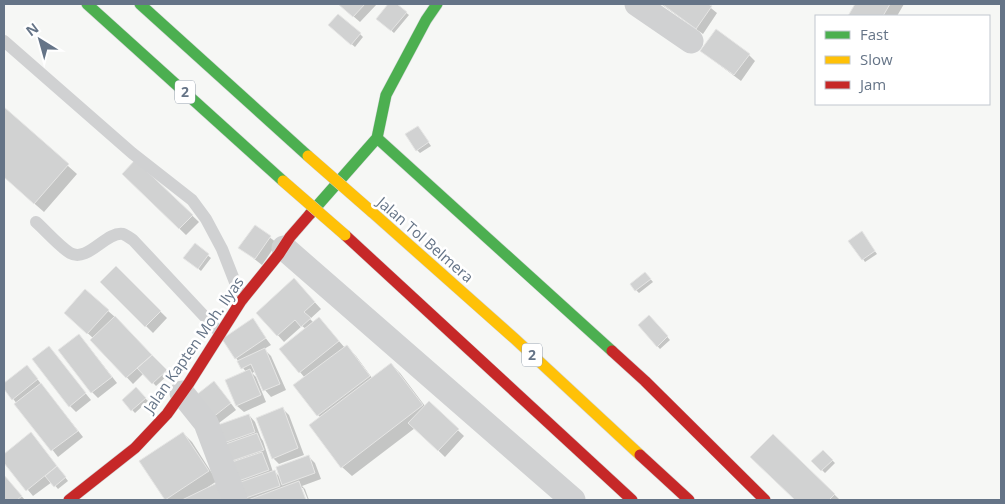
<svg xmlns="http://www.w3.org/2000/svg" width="1005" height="504" viewBox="0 0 1005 504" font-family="'Open Sans',sans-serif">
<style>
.shadow{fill:#0003}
.building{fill:#d1d2d2;stroke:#e6e6e5}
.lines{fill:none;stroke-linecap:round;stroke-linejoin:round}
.fast-casing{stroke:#d1d4d5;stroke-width:12}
.slow-casing{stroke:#d1d4d5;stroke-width:12}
.jam-casing{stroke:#d1d4d5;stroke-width:12}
.lane{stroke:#d0d1d2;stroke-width:12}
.street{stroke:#d0d1d2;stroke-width:25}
.fast{stroke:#4caf50;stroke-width:11}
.slow{stroke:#ffc107;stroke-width:11}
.jam{stroke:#c62828;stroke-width:11}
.slow-bridge-casing{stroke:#d1d3d4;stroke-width:12;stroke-linecap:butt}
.slow-bridge{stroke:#ffc107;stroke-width:11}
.labels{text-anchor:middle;stroke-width:5;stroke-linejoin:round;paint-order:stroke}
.shield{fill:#fff;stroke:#939eab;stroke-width:1}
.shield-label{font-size:14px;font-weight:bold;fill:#657487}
.street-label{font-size:15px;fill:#657487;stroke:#fff}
</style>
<rect width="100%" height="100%" fill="#f6f7f5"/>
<path class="shadow" d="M339 4H377L360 22Z
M390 4H395L409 15 394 33 378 19Z
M661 4H706L717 13 703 34Z
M857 4H904L897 16H850Z
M333 28 360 34 363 37 355 47Z
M701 51 749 55 755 61 741 81Z
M4 109 77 174 44 212 4 177Z
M420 130 431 146 420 153 417 150Z
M135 161 199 222 186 235 123 174Z
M255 226 277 243 262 265 240 248Z
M864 236 877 254 865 262 863 259Z
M195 245 211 258 201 271 188 260Z
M116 268 167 318 153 333 102 282Z
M648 276 653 282 639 293 636 290Z
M300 286 321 309 310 319 314 323 319 318 345 348 346 347 356 356 372 378 391 364 400 373 425 406 429 403 464 436 445 457 415 428 352 476 342 467 321 418 318 415 305 378 300 372 306 329 302 326 284 342 258 313Z
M85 291 115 317 169 374 156 386 144 373 133 384 92 340 93 338 72 319Z
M649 316 670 340 660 349 639 325Z
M252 320 271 345 264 349 271 356 286 390 271 397 265 390 256 371 252 373 256 377 266 402 244 412 237 406 226 381 246 372 236 358Z
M85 342 117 383 98 398 92 392Z
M49 348 91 400 76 412 70 406Z
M27 366 83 437 58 457 4 387V384Z
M136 389 148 401 135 413 123 400Z
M220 389 236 410 219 423 197 396Z
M283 409 289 415 304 455 279 464 273 458Z
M249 415 255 422 261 438 263 441 273 472 274 471 281 478 309 457 315 463 321 479 302 486 305 489 309 500H308L303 488H300L305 500H246L221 446Z
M183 433 192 442 217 481 208 487V489L230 500 166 499 141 461Z
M31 434 68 481 58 489 52 482 33 496 4 461V455Z
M773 435 840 500H797L752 457Z
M823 451 835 463 825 473 813 461Z
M4 476 25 500H4Z"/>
<path class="building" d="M338 4H365L353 17Z
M388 4H397L407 12 391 31 376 19Z
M662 4H708L712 6 696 29Z
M855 4H890L883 16H848Z
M338 14 361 33 351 45 328 25Z
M716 29 750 54 734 75 700 51Z
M4 107 69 164 34 204 4 177Z
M418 126 429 142 416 151 405 134Z
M135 160 193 215 179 229 122 174Z
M255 225 271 236 255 259 238 248Z
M862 231 875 251 862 260 848 241Z
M195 243 209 254 198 269 183 258Z
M116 266 161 311 145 327 100 282Z
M645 272 651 279 635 291 630 284Z
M294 278 315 302 304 312 311 318 301 327 295 320 277 336 256 313Z
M85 289 109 310 87 334 64 313Z
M649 315 668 336 657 347 638 325Z
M115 316 152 355 126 378 90 340Z
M319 317 339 341 299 373 279 349Z
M253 318 266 338 235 359 222 339Z
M79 334 112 377 91 393 58 350Z
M347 345 370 376 317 416 293 385Z
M49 346 86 393 69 407 32 359Z
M265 348 280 384 263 391 251 364 241 369 237 361Z
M152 355 167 370 152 384 137 368Z
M391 363 423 405 341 468 309 425Z
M27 365 38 379 12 400 4 389V383Z
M250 369 261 395 236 406 225 380Z
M214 381 231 403 212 418 195 396Z
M41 383 78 431 51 451 14 404Z
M136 387 146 398 131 411 122 400Z
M429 401 459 429 438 451 408 423Z
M283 407 298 448 272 459 256 418Z
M249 414 255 432 218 445 212 427Z
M31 432 57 466 26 491 4 463V454Z
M183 432 209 471 165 500 139 461Z
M257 433 264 450 226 463 220 446Z
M773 434 835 494 829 500H795L750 457Z
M823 450 833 460 821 471 811 461Z
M262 452 269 470 233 483 226 464Z
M309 455 315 473 282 485 276 467Z
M57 466 66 477 54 487 45 476Z
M275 470 280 486 243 499 238 483Z
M4 475 22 496 17 500H4Z
M299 481 306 500H248Z
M219 482 227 500H182Z"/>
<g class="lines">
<g class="fast-casing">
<path id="fast" d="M87 4 283 181
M140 4 308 156
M377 138 612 351
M310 214 377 138 386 95 426 20 437 4"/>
</g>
<g class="slow-casing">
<path id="slow" d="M372 212 515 339 640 455"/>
</g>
<g class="jam-casing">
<path id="jam" d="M345 235 632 500
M612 351 645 381 765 500
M640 455 689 500
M69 500 135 448 167 414 189 383 241 301 279 254 290 237 310 214"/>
</g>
<path class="lane" d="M4 41 132 153 192 200 206 219 222 249 242 300
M36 222C46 231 59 246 70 253 88 263 106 231 123 234 126 235 130 238 133 240L220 333"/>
<path class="street" d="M637 4 691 41
M284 248 573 500
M182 393 206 423 235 500"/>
<use href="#fast" class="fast"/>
<use href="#slow" class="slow"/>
<use href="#jam" class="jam"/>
<g class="slow-bridge-casing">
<path id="slow-bridge" d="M308 156 372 212
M283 181 345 235"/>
</g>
<use href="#slow-bridge" class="slow-bridge"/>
</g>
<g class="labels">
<g class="shield">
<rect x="175" y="80.5" width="20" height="23" rx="4"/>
<rect x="522" y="343.5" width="20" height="23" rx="4"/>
</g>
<g class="shield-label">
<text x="185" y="97">2</text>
<text x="532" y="360">2</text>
</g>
<g class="street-label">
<text transform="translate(425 240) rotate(41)" y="5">Jalan Tol Belmera</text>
<text transform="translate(194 345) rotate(-55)" y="5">Jalan Kapten Moh. Ilyas</text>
</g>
</g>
<rect width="1005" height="504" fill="none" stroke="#657487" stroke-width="10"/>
<rect x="815" y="15" width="175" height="90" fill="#ffffff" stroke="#c1c7cf"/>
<rect x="825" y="31" width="25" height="8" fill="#4caf50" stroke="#c1c7cf"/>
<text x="860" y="40" font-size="15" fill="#657487">Fast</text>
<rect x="825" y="56" width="25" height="8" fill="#ffc107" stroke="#c1c7cf"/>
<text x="860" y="65" font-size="15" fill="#657487">Slow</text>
<rect x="825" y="81" width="25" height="8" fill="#c62828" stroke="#c1c7cf"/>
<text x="860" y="90" font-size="15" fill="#657487">Jam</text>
<g transform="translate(40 40) rotate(323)" stroke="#ffffff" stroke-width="4" paint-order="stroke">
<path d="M0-4L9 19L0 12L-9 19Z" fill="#657487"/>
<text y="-8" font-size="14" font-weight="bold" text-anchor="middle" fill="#657487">N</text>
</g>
</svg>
